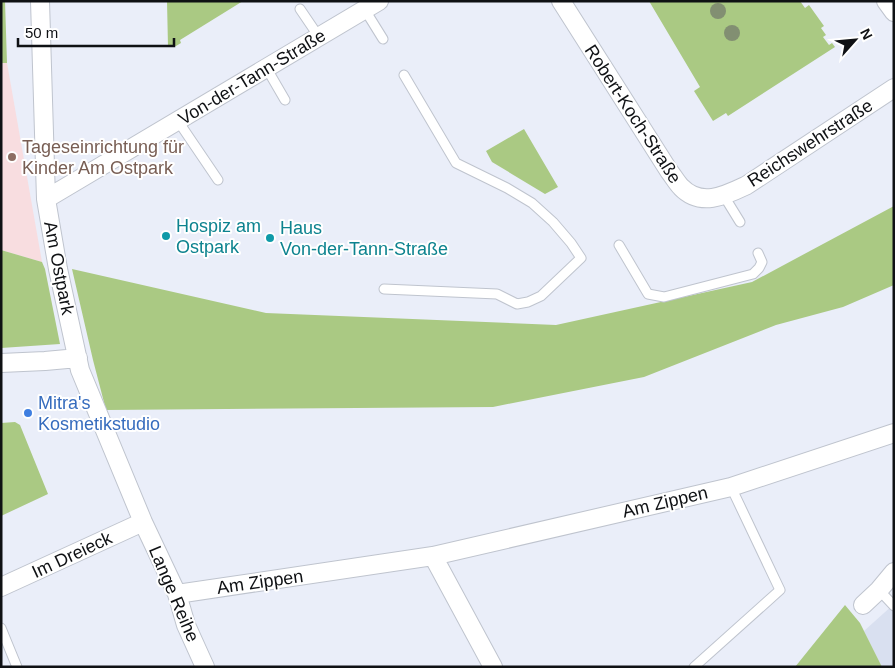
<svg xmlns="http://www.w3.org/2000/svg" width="895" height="668" viewBox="0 0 895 668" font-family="Helvetica,sans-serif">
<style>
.built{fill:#d9e0f0}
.education{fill:#f8dde0}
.green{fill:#aac983}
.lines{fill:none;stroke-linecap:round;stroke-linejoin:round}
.service-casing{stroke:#bfc4ce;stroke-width:11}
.minor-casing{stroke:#bfc4ce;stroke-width:20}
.service{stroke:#fff;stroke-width:9}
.minor{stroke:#fff;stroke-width:18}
.tree{fill:#828f72}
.education-dot{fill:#8d6e63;stroke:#fff;stroke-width:2}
.culture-dot{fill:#0f9aa8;stroke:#fff;stroke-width:2}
.shop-dot{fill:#3f7fe0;stroke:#fff;stroke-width:2}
.labels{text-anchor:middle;stroke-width:4;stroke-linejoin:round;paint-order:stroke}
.street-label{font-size:18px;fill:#0f1114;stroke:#fff}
.education-label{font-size:18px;fill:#785e54;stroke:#fff;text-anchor:start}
.culture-label{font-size:18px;fill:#0d838f;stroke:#fff;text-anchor:start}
.shop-label{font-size:18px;fill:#366cbe;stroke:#fff;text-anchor:start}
</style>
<rect width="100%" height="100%" fill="#eaeef9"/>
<path class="built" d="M894 604V667H882L864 631Z"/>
<path class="education" d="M1 63H7L42 262 1 250Z"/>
<path class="green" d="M1 1H5L7 63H1Z
M167 1H243L180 40 181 43 176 46 168 47Z
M649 1H800L805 8 809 5 824 26 821 28 826 35 823 37 829 45 832 43 835 47 728 116 726 113 713 121 694 91 700 87Z
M524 129 558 187 545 194 492 162 486 151Z
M894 206V285L843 307 776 325 644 377 493 407 106 410 93 360 72 269 266 313 556 325 752 282Z
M1 250 42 262 45 269 60 344 1 348Z
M15 422 20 425 48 494 1 516V423Z
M845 605 860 623 882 667H795Z"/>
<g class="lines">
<g class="service-casing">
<path id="service" d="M300 9 319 37
M365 10 383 39
M267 69 285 100
M178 121 218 180
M724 196 740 222
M619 245 648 294 664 297 753 274 759 268 762 262 758 253
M384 289 497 294 517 304 528 302 541 296 581 258 571 243 553 222 532 203 507 188 456 163 404 75
M879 590 894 606
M1 628 17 667
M694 667 780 590 731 487"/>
</g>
<g class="minor-casing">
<path id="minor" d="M40 1 46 199 58 269 80 370 143 522 177 594 186 625 205 667
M561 1 669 171C673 176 677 183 681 187 701 208 726 195 747 185L894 88
M886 1 894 12
M46 199 379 1
M1 363 45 361 78 358
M433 556 493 667
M1 587 143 522
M177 594 433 556 731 487 894 433
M863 605 879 590 894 572"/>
</g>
<use href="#service" class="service"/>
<use href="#minor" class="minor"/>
</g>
<g class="tree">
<circle cx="718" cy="11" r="8"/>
<circle cx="732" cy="33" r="8"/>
</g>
<circle class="education-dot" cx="12" cy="157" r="5"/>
<g class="culture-dot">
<circle cx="166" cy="236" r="5"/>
<circle cx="270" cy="238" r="5"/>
</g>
<circle class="shop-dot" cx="28" cy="413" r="5"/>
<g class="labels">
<g class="street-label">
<text transform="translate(252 77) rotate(-31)" y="6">Von-der-Tann-Straße</text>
<text transform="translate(633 114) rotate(57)" y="6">Robert-Koch-Straße</text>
<text transform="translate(810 143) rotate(-33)" y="6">Reichswehrstraße</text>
<text transform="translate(59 268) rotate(79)" y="6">Am Ostpark</text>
<text transform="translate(665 502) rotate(-13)" y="6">Am Zippen</text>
<text transform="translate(72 555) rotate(-25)" y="6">Im Dreieck</text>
<text transform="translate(260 582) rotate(-8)" y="6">Am Zippen</text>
<text transform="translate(174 594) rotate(67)" y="6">Lange Reihe</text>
</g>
<g class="education-label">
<text x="22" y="153">Tageseinrichtung für<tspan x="22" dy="21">Kinder Am Ostpark</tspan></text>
</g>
<g class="culture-label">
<text x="176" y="232">Hospiz am<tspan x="176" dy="21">Ostpark</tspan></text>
<text x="280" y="234">Haus<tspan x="280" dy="21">Von-der-Tann-Straße</tspan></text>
</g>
<g class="shop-label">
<text x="38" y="409">Mitra's<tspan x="38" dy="21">Kosmetikstudio</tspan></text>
</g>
</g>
<rect width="895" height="668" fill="none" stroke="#0f1114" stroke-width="5"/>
<g transform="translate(855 40) rotate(63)" stroke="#ffffff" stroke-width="4" paint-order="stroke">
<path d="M0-4L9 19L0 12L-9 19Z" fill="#0f1114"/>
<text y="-8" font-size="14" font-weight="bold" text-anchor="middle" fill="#0f1114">N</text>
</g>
<path d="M18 38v8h156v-8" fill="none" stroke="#0f1114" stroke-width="2.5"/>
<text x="25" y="38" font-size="15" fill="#0f1114" stroke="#ffffff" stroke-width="4" paint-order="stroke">50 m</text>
</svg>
